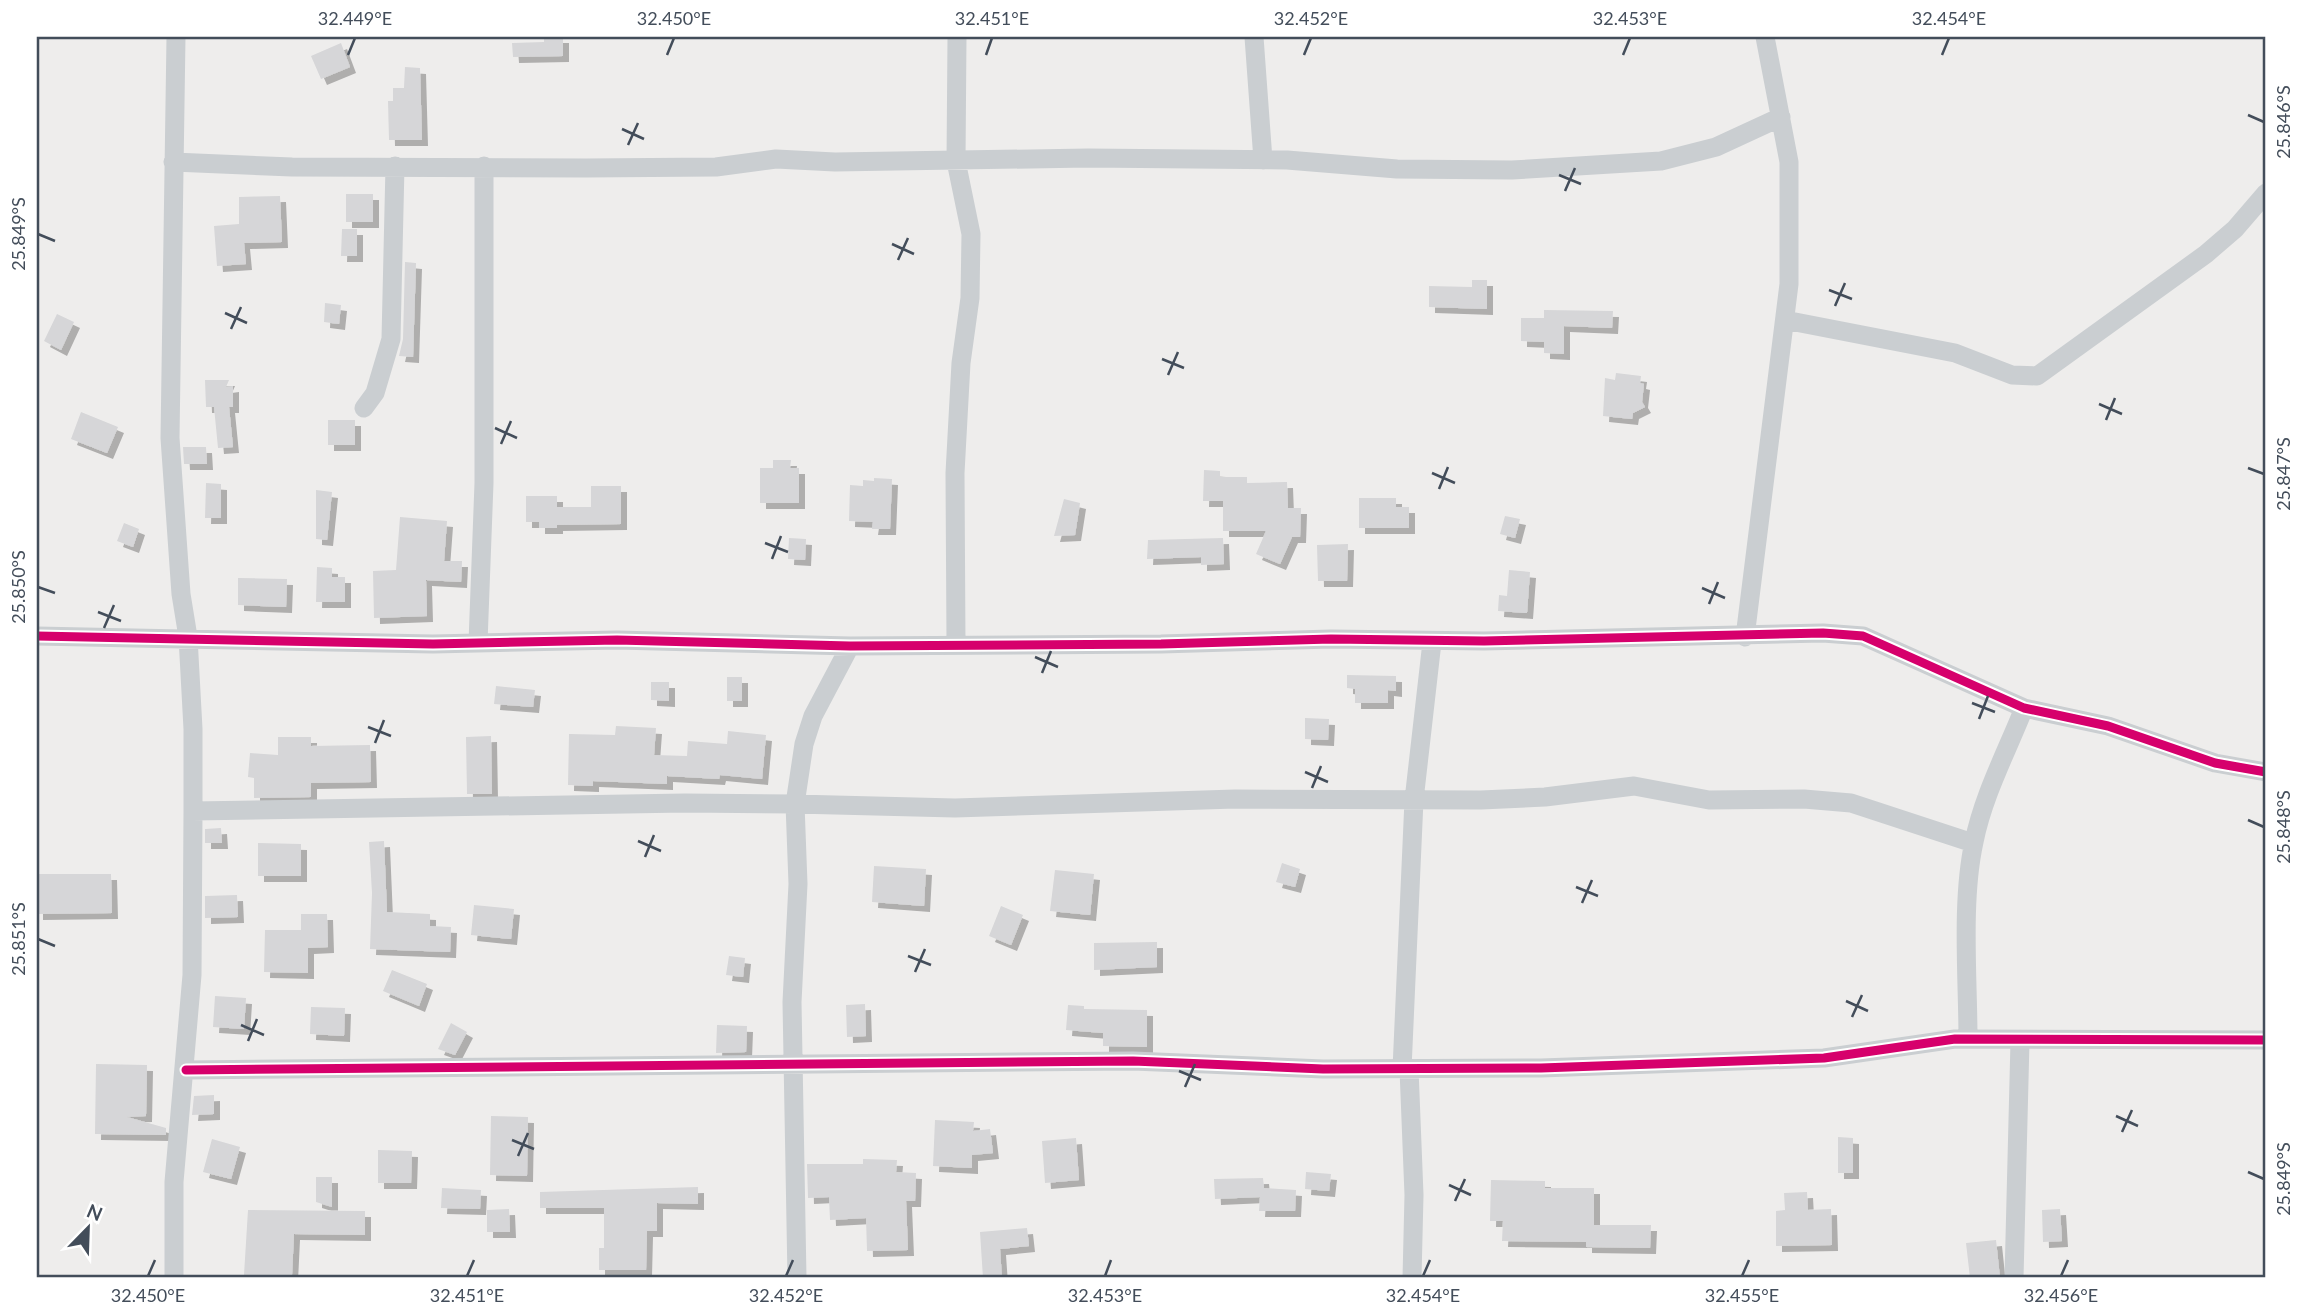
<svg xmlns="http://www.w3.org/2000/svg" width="2303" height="1315" viewBox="0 0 2303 1315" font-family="Lato,sans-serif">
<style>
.building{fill:#d6d6d8;filter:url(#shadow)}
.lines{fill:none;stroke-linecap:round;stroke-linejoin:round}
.street{stroke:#caced1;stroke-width:19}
.cycleway-casing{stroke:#fff;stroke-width:13}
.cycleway{stroke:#d6006c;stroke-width:9}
.ticks{fill:none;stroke:#434d5a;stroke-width:2.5}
.neatline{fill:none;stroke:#434d5a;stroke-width:2.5}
.ticks-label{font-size:18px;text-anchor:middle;fill:#434d5a}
</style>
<defs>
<filter id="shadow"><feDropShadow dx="6" dy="6" stdDeviation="0" flood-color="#0004"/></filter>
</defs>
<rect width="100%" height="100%" fill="#eeedec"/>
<path class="building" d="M544 37H563V56L513 57 512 43 544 42Z
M341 43 350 67 321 79 311 56Z
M405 67 420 68 422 140H389L388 101H393V88H404Z
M346 194H373V222H346Z
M280 196 282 242 244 243 246 264 217 266 214 226 239 224V197Z
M342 229H357V256H341Z
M405 262 416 263 413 357 399 356 403 339Z
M1472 280H1487V309L1429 307V286L1472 287Z
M325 303 341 305 339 324 324 322Z
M1544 310 1613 311 1612 328 1564 326V354L1544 353V342L1521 341V318H1544Z
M57 314 74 322 61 350 44 341Z
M1616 373 1641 376 1640 383 1644 384 1642 402 1645 407 1633 413 1632 419 1603 416 1605 378 1615 380Z
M205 380H229L226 387 233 386V407H229L233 447 218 448 214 407H206Z
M81 412 118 427 107 453 71 439Z
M328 420H355V445H328Z
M183 447H206L207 464H184Z
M773 460H791L790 468H799V503H760V468H773Z
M1204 470 1220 471V477H1247V483L1287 482 1288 508H1301L1300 537H1292L1280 564 1256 554 1266 531H1223V501H1203Z
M874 478 892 479 890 529H872L873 522 849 521 850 485 863 486V480L874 481Z
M206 483 221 484V518H205Z
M591 486H621V524L557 525V528H539V522H526V496H557V507H591Z
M316 490 332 492 327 540 316 539Z
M1359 498H1396V507H1409V528H1359Z
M1064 499 1080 503 1075 535 1054 536Z
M1505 516 1520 519 1515 538 1500 534Z
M400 517 447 521 444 561H462L461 582 426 580 427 616 374 618 373 571 396 570Z
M124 523 139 529 133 547 117 541Z
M789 538 806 539 805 560 788 559Z
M1223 538 1224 564 1201 565V557L1147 559 1148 540Z
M1348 544 1347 581H1318L1317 545Z
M317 567 332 568V577H345V602H316Z
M1509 570 1530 572 1527 613 1498 611 1499 595 1507 596Z
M238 578 287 579 286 607 238 605Z
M1347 675 1396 676V691L1388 690V703H1355V689L1347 688Z
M727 677H742V701H727Z
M651 682H669V701L651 700Z
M496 686 535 690 533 707 494 704Z
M1305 718 1329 719 1328 740 1305 739Z
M616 726 656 728 654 755 687 756 688 741 727 744 728 731 766 735 762 779 720 775 719 779 667 776V784L593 781V786L568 785 569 734 615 735Z
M491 736 492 794H467L466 737Z
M278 737H311V746L370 745 371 782 311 783V797L254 798V778L248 777 250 753 278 755Z
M221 828 222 843H205V829Z
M384 841 387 912 430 914V926L451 927 450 952 370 949 372 893 369 842Z
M258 843 301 844V876H258Z
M1282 863 1300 869 1295 887 1276 882Z
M874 866 926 869 924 906 872 902Z
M1055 870 1094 874 1090 915 1050 911Z
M37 874H111L112 913 37 914Z
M237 895 238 917 205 918V896Z
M474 905 514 909 511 939 471 935Z
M1001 906 1023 915 1011 945 989 936Z
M301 914H327L328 947 308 948V973L264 972 265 930H301Z
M1157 942V967L1094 970V943Z
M729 956 745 958 743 977 726 975Z
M392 970 427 984 419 1006 383 991Z
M215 996 246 998 244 1029 213 1027Z
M865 1004 866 1036 847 1037 846 1005Z
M1068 1005 1084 1006V1009L1147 1010V1047L1103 1046V1033L1066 1030Z
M311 1007 345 1008 344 1036 310 1034Z
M451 1023 467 1032 455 1055 438 1049Z
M717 1025 747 1026 746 1052 716 1053Z
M96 1064 147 1065 146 1116 127 1117 166 1128V1135L95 1134Z
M214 1095V1114L192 1115 194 1096Z
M491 1116 528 1117 527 1176 490 1175Z
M935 1120 974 1122 973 1131 990 1129 993 1153 972 1155V1168L933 1166Z
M1838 1137 1853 1138V1173H1838Z
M1076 1138 1079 1180 1045 1183 1042 1141Z
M212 1139 240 1147 231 1179 203 1172Z
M378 1150 412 1151 411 1183H378Z
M863 1159 897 1160 896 1172 916 1173 915 1201H906L908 1250 867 1251 866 1218 830 1220 829 1197 808 1198 807 1164H863Z
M1306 1172 1331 1174 1329 1191 1305 1189Z
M316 1177H332V1207L316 1202Z
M1263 1178 1264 1188 1296 1190 1295 1211H1259L1260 1197 1215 1199 1214 1179Z
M1491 1180 1545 1181V1188H1594V1225H1651L1650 1248 1586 1247V1242L1502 1241 1503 1221H1490Z
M698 1187V1204L657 1203V1231H647L646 1270H599V1248H604V1208H540V1192Z
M442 1188 481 1190 480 1209 441 1208Z
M1807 1192 1808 1210 1831 1209 1832 1245 1776 1246V1211L1785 1210 1784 1193Z
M509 1209 510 1232H487V1210Z
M2060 1209 2062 1241 2043 1242 2042 1210Z
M248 1210 365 1211V1235L294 1234 292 1275H244Z
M1027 1228 1029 1246 1000 1249 1002 1278H983L980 1232Z
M1996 1240 2000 1278H1970L1966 1243Z"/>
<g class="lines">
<path class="street" d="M1254 37 1263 160
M173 162 292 167 586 168 716 167 776 159 835 162 1088 158 1287 160 1397 169 1512 170 1661 161 1716 147 1781 117
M1785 320 1955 353 2012 375 2037 376 2206 254 2235 229 2266 193
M364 408 375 393 391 339 395 166
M37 636 433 644 617 640 850 646 1161 644 1331 639 1484 641 1823 633 1863 636 2024 708 2108 726 2215 763 2266 772
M1745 637 1789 284V162L1765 37
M478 643 484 483V166
M956 643 955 473 961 363 970 298 971 234 956 161 957 37
M193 811 685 803 795 804 804 744 813 716 850 646
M1968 1039C1968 979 1961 901 1974 842 1983 796 2007 751 2024 708
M1402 1069 1414 800 1432 642
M1409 1069 1414 1195 1412 1278
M186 1070 1133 1061 1323 1069 1541 1068 1824 1058 1955 1039 2266 1040
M174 1278V1182L192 975 193 811V729L188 637 181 594 170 438 176 37
M797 1278 792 1002 798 884 795 804 955 808 1235 799 1481 800 1545 797 1634 786 1709 800 1804 799 1851 803 1973 843
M2014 1278 2020 1041"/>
<g class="cycleway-casing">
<path id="cycleway" d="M37 636 433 644 617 640 850 646 1161 644 1331 639 1484 641 1823 633 1863 636 2024 708 2108 726 2215 763 2266 772
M186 1070 1133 1061 1323 1069 1541 1068 1824 1058 1955 1039 2266 1040"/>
</g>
<use href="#cycleway" class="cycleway"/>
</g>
<path class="ticks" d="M348 55 355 38M667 55 674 38M986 55 992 38M1304 55 1311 38M1623 55 1630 38M1942 55 1949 38M2248 115 2264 122M622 129 644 139M628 145 638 123M1559 175 1581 184M1565 191 1575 168M38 234 55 241M892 244 914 254M898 260 908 238M1829 290 1852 299M1835 306 1845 283M225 313 247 323M231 329 241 307M1162 359 1184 368M1168 375 1178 352M2099 404 2122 414M2106 420 2115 398M495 428 517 438M501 444 511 421M2248 468 2264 474M1432 473 1455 483M1439 489 1448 467M765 543 788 552M772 559 781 536M38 587 55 593M1702 588 1725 598M1709 604 1718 582M98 612 121 621M104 628 114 605M1035 657 1058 667M1042 673 1051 651M1972 703 1995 712M1979 719 1988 696M368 727 391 736M375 743 384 720M1305 772 1328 782M1312 788 1321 766M2248 820 2264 827M638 841 661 851M645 857 654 835M1576 887 1598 896M1582 903 1592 880M38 939 55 946M908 956 931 965M915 972 925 949M1846 1001 1868 1011M1852 1017 1862 995M241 1025 264 1035M248 1041 257 1019M1179 1071 1201 1080M1185 1087 1195 1064M2116 1116 2138 1126M2122 1132 2132 1110M512 1140 534 1149M518 1156 528 1133M2248 1172 2264 1179M1449 1185 1471 1195M1455 1201 1465 1179M148 1276 155 1260M467 1276 474 1260M786 1276 793 1260M1105 1276 1111 1260M1423 1276 1430 1260M1742 1276 1749 1260M2061 1276 2068 1260"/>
<rect width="2303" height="1315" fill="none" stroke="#ffffff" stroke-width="77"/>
<g transform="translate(88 1228) rotate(23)" stroke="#ffffff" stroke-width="5" paint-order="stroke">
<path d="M0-5L12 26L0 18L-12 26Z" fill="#434d5a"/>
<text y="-10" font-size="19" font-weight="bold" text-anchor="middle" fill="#434d5a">N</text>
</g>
<rect x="38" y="38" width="2226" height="1238" class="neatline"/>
<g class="ticks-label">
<text x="355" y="25">32.449°E</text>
<text x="674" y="25">32.450°E</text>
<text x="992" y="25">32.451°E</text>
<text x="1311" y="25">32.452°E</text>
<text x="1630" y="25">32.453°E</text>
<text x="1949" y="25">32.454°E</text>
<text transform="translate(2284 122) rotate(-90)" y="6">25.846°S</text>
<text transform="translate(19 234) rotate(-90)" y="6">25.849°S</text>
<text transform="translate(2284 474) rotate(-90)" y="6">25.847°S</text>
<text transform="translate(19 587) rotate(-90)" y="6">25.850°S</text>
<text transform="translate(2284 827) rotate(-90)" y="6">25.848°S</text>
<text transform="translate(19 939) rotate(-90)" y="6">25.851°S</text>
<text transform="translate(2284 1179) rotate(-90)" y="6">25.849°S</text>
<text x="148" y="1302">32.450°E</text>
<text x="467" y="1302">32.451°E</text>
<text x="786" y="1302">32.452°E</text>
<text x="1105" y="1302">32.453°E</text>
<text x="1423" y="1302">32.454°E</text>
<text x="1742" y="1302">32.455°E</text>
<text x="2061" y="1302">32.456°E</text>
</g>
</svg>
